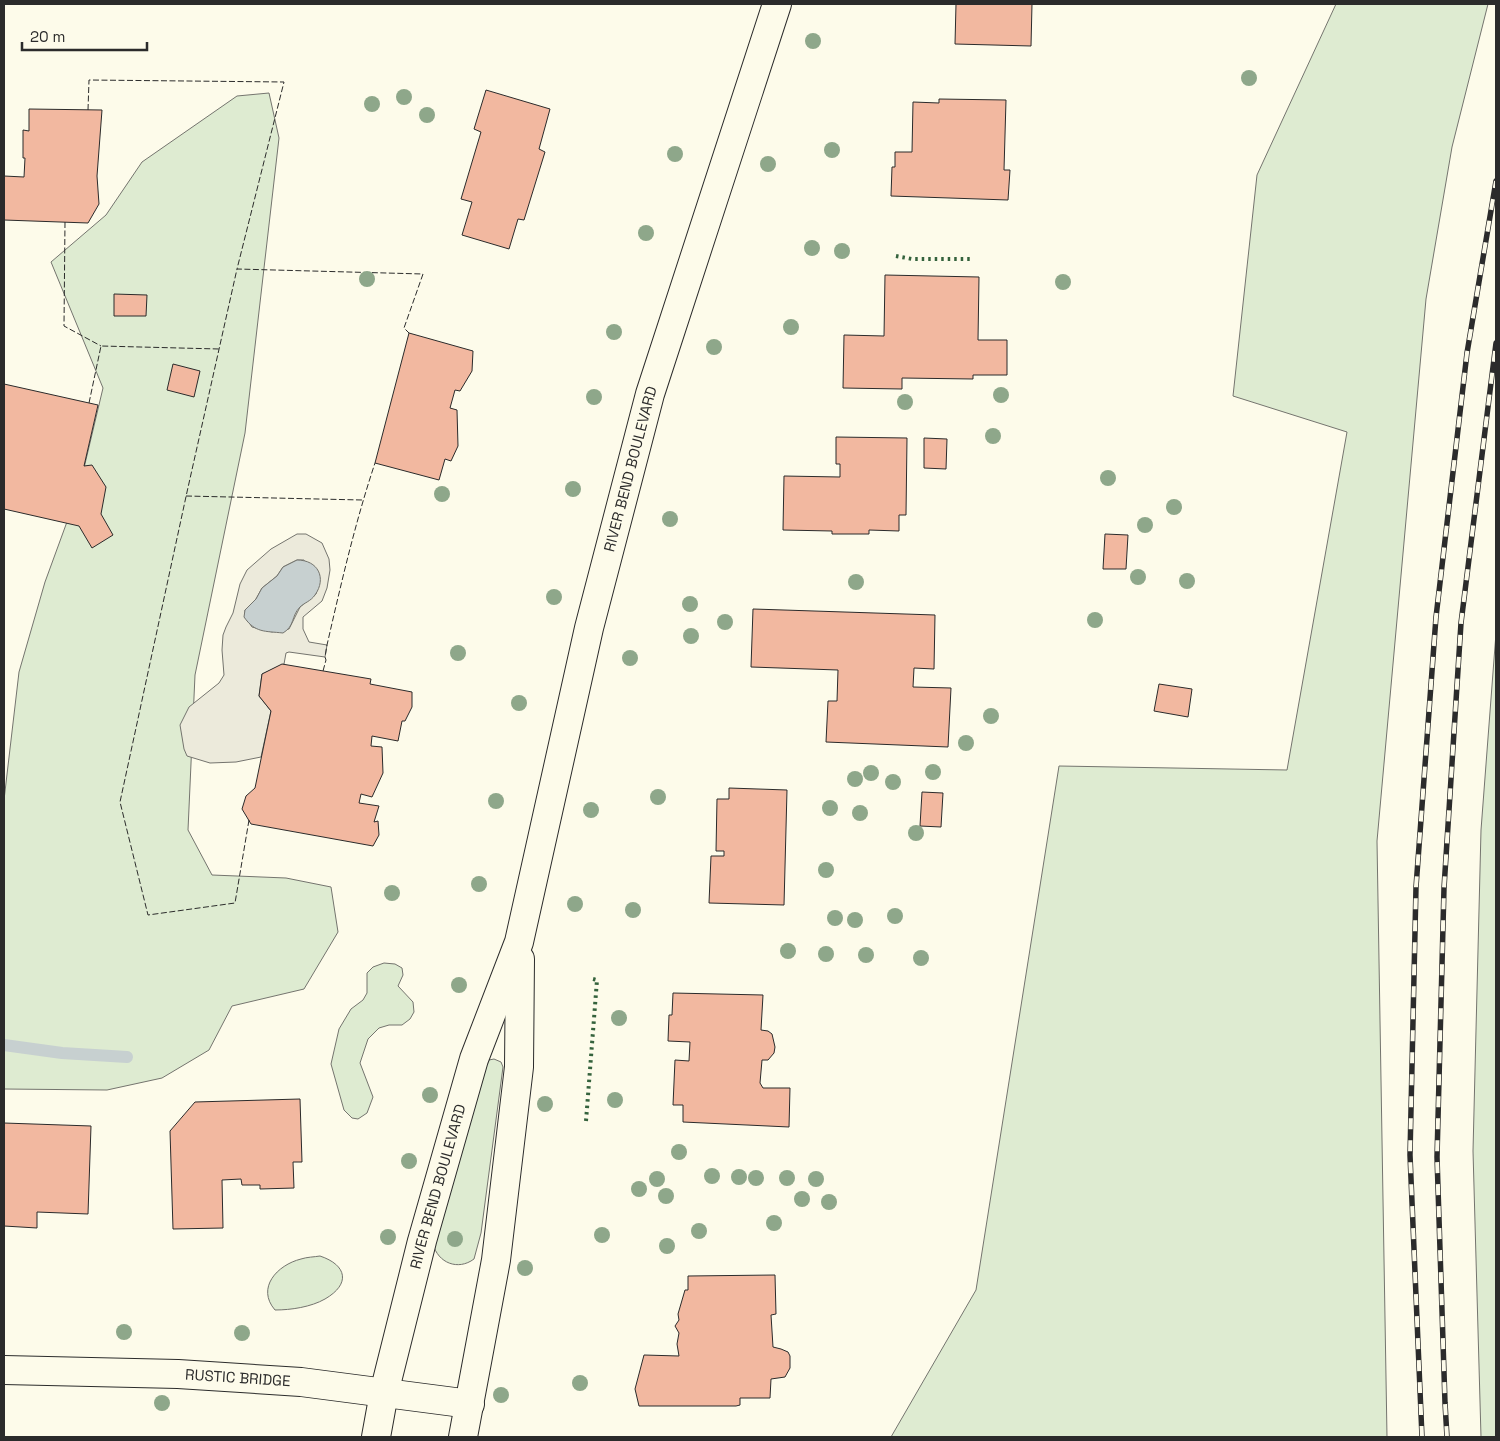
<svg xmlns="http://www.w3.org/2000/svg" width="1500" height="1441" viewBox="0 0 1500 1441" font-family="'Space Grotesk',sans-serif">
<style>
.green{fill:#deebd1;stroke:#74746e}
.parking{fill:#eceadb;stroke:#74746e;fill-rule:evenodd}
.water{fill:#c7d0d0;stroke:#74746e}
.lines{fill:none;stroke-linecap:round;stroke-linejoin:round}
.stream{stroke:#c7d0d0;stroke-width:12}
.building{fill:#f2b8a0;stroke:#2b2b2b}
.minor-casing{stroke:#2b2b2b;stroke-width:30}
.minor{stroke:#fdfbea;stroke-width:28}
.rail-casing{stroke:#2b2b2b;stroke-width:5.5}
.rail{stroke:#fdfbea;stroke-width:4;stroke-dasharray:11;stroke-linecap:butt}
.hedge{stroke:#34623c;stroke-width:4;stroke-dasharray:2.5 4;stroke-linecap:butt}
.fence{stroke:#2b2b2b;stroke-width:1;stroke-dasharray:6 2.5;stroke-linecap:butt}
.tree{fill:#8ea78a}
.labels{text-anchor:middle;stroke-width:4;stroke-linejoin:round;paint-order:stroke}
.street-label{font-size:15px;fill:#2b2b2b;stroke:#fdfbea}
</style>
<rect width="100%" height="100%" fill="#fdfbea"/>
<path class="green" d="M1336 4H1488L1452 147 1426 299 1377 841 1387 1437H891L976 1290 1059 766 1287 770 1347 432 1233 396 1257 175Z
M269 93 279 138 245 433 195 675 188 830 212 875 286 878 331 887 338 932 304 989 232 1006 209 1050 162 1078 107 1090 4 1089V800L19 672 45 582 79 489 103 388 51 262 106 215 142 162 237 96Z
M1496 633V1437H1481L1473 1151 1481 830Z
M384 963 395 964 402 968 403 975 398 986 413 1002 414 1012 410 1019 402 1025H389L379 1028 368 1039 360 1063 373 1097 367 1113 358 1119 352 1118 344 1110 331 1064 339 1029 351 1009 363 1000 367 993V973L373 967Z
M494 1059 501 1062 503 1067 481 1233 474 1259C458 1271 438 1263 433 1244L485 1064 489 1060Z
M320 1256C347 1265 351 1284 325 1299 311 1307 291 1310 275 1310 256 1288 277 1265 301 1259 307 1257 314 1257 320 1256Z"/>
<path class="parking" d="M297 534H306L322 543 329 559 330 570 327 588 322 601 303 617V629L309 642 327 645 325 657 289 652 286 653 284 664 262 674 259 696 271 711 261 757 236 762 210 763 187 756 184 749 180 725 189 707 219 683 224 675 222 650 223 635 226 627 233 613 240 584 247 570 271 549ZM297 560H304L319 582 316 594 300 607 289 629 272 632 252 627 245 617V610L256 599 262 588 277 576 283 567Z"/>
<path class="water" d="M297 560C318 560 327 578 315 595 311 601 304 603 300 607 291 616 295 626 283 633 265 631 255 633 244 617L245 610 256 599 262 588 277 576 283 567Z"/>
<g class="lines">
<path class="stream" d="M4 1045 62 1053 127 1057"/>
</g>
<path class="building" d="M956 4H1032L1031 46 955 44Z
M486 90 550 109 539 149 545 152 524 220 518 219 509 249 462 235 472 202 461 199 481 132 474 129Z
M939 99 1006 100 1004 170H1010L1008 200 891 196 892 167H895V152H912L913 102 939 103Z
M29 109 102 110 97 176 99 204 88 223 4 220V176L24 177 25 158H23V130L29 131Z
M885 275 979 277 978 340H1007V375H973V379L902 378V389L843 388 844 335 884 336Z
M114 294 147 295 146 316H114Z
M409 333 473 351 472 371 460 391 455 390 450 408 457 410 458 446 451 461 445 459 439 480 375 463Z
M173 364 200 371 194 397 167 390Z
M4 384 98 405 84 466 92 465 106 487 101 514 113 535 92 548 79 526 4 509Z
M836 437 907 438 906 515H899V531L869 530V534H832V531L783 530 784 476 840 477V464H836Z
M924 438 947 439 946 469 924 468Z
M1105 534 1128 535 1126 569H1103Z
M753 609 935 615 934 669 914 668 913 687 951 688 948 747 826 742 828 701H837L838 670 751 667Z
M282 664 371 679 370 684 412 692V707L405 721H402L398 741 372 736 371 746 382 747 383 773 372 797 361 794 359 803 379 806 374 822 378 821 379 835 373 846 251 824 242 809 246 796 255 788 271 711 259 696 262 674Z
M1159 684 1192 689 1188 717 1154 711Z
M729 788 787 790 784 905 709 903 711 856H724V851H716L717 799H729Z
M922 792 943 793 941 827 920 826Z
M673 993 763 995 761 1030 768 1031 772 1034 775 1047 774 1053 768 1060H762L760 1083 763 1088H790L789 1127 683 1122V1105H673L675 1060 689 1061 690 1042 668 1041 669 1015H672Z
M300 1099 302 1162H293L294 1188 260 1189V1185H242L241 1179 222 1180 223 1228 173 1229 170 1131 195 1102Z
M4 1123 91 1126 88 1214 37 1212V1228L4 1226Z
M775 1275 776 1314 771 1315 773 1347 781 1349 788 1352 790 1356V1368L785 1377 771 1379 770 1398H740V1405L736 1406H639L635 1389 644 1355 679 1356 677 1344 679 1333 675 1326 679 1320 678 1314 685 1290H688V1276Z"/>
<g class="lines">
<g class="minor-casing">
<g id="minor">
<path id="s1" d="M4 1370 178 1374 301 1382 470 1404"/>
<path id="s2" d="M376 1437 384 1393 422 1241 474 1059 519 942 589 628 650 394 777 4"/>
<path d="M463 1437 496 1260 519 1067 520 959"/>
</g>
</g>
<use href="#minor" class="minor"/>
<g class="rail-casing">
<path id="rail" d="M1422 1437 1410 1155 1416 887 1436 617 1467 353 1496 181
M1447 1437 1445 1403 1437 1157 1444 888 1461 623 1496 343"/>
</g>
<use href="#rail" class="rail"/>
<path class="hedge" d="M896 256 912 259H972
M586 1121 597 980 593 979"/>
<path class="fence" d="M88 110 89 80 284 82 237 269
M65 222 64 326 101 346
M89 403 101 346 219 349
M186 496 362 500
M323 671 326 660 325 657 327 645C341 584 355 523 375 463
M249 820 235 903 148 915 120 802 187 492 237 269 423 274 404 328 409 333"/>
</g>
<g class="tree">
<circle cx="813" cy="41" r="8"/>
<circle cx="1249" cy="78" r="8"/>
<circle cx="404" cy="97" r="8"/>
<circle cx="372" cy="104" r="8"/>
<circle cx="427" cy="115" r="8"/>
<circle cx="832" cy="150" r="8"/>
<circle cx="675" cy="154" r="8"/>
<circle cx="768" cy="164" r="8"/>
<circle cx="646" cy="233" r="8"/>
<circle cx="812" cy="248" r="8"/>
<circle cx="842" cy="251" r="8"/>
<circle cx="367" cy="279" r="8"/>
<circle cx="1063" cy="282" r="8"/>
<circle cx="791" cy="327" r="8"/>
<circle cx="614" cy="332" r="8"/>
<circle cx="714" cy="347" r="8"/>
<circle cx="1001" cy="395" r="8"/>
<circle cx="594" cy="397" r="8"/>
<circle cx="905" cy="402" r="8"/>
<circle cx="993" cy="436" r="8"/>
<circle cx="1108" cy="478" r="8"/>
<circle cx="573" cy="489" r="8"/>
<circle cx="442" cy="494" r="8"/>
<circle cx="1174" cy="507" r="8"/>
<circle cx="670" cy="519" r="8"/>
<circle cx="1145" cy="525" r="8"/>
<circle cx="1138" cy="577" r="8"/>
<circle cx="1187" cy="581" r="8"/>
<circle cx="856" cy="582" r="8"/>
<circle cx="554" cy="597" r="8"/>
<circle cx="690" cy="604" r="8"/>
<circle cx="1095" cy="620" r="8"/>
<circle cx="725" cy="622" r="8"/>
<circle cx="691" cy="636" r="8"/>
<circle cx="458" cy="653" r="8"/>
<circle cx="630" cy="658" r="8"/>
<circle cx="519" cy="703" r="8"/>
<circle cx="991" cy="716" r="8"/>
<circle cx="966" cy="743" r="8"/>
<circle cx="933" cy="772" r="8"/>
<circle cx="871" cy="773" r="8"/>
<circle cx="855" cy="779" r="8"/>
<circle cx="893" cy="782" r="8"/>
<circle cx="658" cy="797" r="8"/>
<circle cx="496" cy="801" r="8"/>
<circle cx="830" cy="808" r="8"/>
<circle cx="591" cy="810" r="8"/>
<circle cx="860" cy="813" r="8"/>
<circle cx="916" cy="833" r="8"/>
<circle cx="826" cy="870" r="8"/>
<circle cx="479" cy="884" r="8"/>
<circle cx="392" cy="893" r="8"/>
<circle cx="575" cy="904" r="8"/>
<circle cx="633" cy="910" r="8"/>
<circle cx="895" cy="916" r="8"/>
<circle cx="835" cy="918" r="8"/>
<circle cx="855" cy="920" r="8"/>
<circle cx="788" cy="951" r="8"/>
<circle cx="826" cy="954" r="8"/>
<circle cx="866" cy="955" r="8"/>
<circle cx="921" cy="958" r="8"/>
<circle cx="459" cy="985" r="8"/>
<circle cx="619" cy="1018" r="8"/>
<circle cx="430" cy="1095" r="8"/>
<circle cx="615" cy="1100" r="8"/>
<circle cx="545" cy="1104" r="8"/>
<circle cx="679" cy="1152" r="8"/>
<circle cx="409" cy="1161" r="8"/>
<circle cx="712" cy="1176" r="8"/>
<circle cx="739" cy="1177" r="8"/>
<circle cx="756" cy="1178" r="8"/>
<circle cx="787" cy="1178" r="8"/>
<circle cx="657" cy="1179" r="8"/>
<circle cx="816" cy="1179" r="8"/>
<circle cx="639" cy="1189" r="8"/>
<circle cx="666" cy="1196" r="8"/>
<circle cx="802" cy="1199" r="8"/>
<circle cx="829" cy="1202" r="8"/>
<circle cx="774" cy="1223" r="8"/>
<circle cx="699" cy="1231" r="8"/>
<circle cx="602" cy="1235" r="8"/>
<circle cx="388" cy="1237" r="8"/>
<circle cx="455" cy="1239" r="8"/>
<circle cx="667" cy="1246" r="8"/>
<circle cx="525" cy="1268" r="8"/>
<circle cx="124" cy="1332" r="8"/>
<circle cx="242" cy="1333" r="8"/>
<circle cx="580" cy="1383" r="8"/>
<circle cx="501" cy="1395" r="8"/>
<circle cx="162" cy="1403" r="8"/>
</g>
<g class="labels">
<g class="street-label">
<text dy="5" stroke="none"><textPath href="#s2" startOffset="1002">RIVER BEND BOULEVARD</textPath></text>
<text dy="5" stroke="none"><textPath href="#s2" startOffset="258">RIVER BEND BOULEVARD</textPath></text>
<text dy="5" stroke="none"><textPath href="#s1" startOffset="234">RUSTIC BRIDGE</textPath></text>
</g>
</g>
<rect width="1500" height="1441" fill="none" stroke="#2b2b2b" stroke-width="10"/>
<path d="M22 42v8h125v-8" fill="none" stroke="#2b2b2b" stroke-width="2.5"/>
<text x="30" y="42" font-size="15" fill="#2b2b2b" stroke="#fdfbea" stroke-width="4" paint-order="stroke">20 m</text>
</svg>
